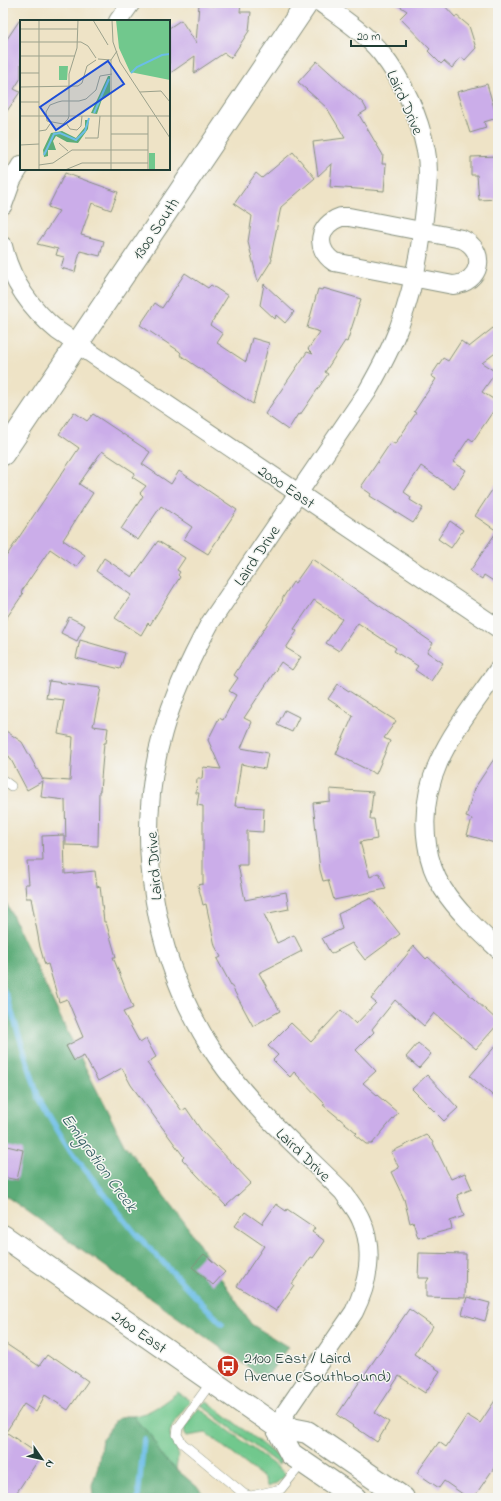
<svg xmlns="http://www.w3.org/2000/svg" width="501" height="1501" viewBox="0 0 501 1501" font-family="'Indie Flower',sans-serif">
<style>
.green{fill:#71c88d;stroke:#488260}
.forest{fill:#5cac78;stroke:#3e7456}
.lines{fill:none;stroke-linecap:round;stroke-linejoin:round}
.stream{stroke:#6bbde7;stroke-width:5.5}
.building{fill:#cbade9}
.service-casing{stroke:#86907d;stroke-width:10}
.minor-casing{stroke:#86907d;stroke-width:20}
.tertiary-casing{stroke:#86907d;stroke-width:24}
.service{stroke:#fff;stroke-width:9}
.minor{stroke:#fff;stroke-width:18}
.tertiary{stroke:#fff;stroke-width:22}
.labels{text-anchor:middle;stroke-width:3;stroke-linejoin:round;paint-order:stroke}
.street-label{font-size:16px;fill:#1f3d34;stroke:#f6f6f2}
.poi-label{font-size:16px;fill:#1f3d34;stroke:#f6f6f2;text-anchor:start}
.water-label{font-size:17px;font-style:italic;fill:#325d61;stroke:#f6f6f2}
.inset-river{fill:none;stroke:#6bbde7;stroke-width:2}
.inset-road{fill:none;stroke:#9ba18c;stroke-width:1}
.view{fill:#1d4ed8;fill-opacity:0.15;stroke:#1d4ed8;stroke-width:2}
.inset-edge{fill:none;stroke:#1f3d34;stroke-width:2}
</style>
<rect width="100%" height="100%" fill="#f6f6f2"/>
<filter id="ink" filterUnits="userSpaceOnUse"><feTurbulence type="fractalNoise" baseFrequency=".025" numOctaves="2"/><feDisplacementMap in="SourceGraphic" scale="8" xChannelSelector="R" yChannelSelector="G"/><feConvolveMatrix kernelMatrix="1 2 1 2 8 2 1 2 1" color-interpolation-filters="sRGB"/></filter>
<filter id="wash" filterUnits="userSpaceOnUse"><feTurbulence type="fractalNoise" baseFrequency=".012" numOctaves="4" result="noise"/><feDisplacementMap in="SourceGraphic" scale="16" xChannelSelector="R" yChannelSelector="G"/><feGaussianBlur stdDeviation="0.9" result="paint"/><feColorMatrix in="noise" values="0 0 0 0 0 0 0 0 0 0 0 0 0 0 0 0 0 1.4 0 .05"/><feComposite in="paint" operator="in"/></filter>
<g filter="url(#wash)">
<rect width="100%" height="100%" fill="#eee3c6"/>
<path class="green" d="M178 1392 190 1401C185 1408 168 1427 170 1436 171 1440 173 1441 175 1444 180 1452 177 1461 176 1469L161 1456 152 1436 141 1426 133 1416C151 1414 164 1402 178 1392Z
M207 1401 281 1459 279 1465 201 1405Z
M199 1408 286 1474C280 1481 275 1485 267 1487L265 1479 206 1433 187 1436 185 1433 184 1428Z"/>
<path class="forest" d="M3 896 66 1029 124 1144 185 1223 251 1324 288 1347 265 1379 3 1194Z
M125 1416H133L141 1426 152 1436 161 1456 203 1492 200 1498H93L92 1485 98 1467 102 1439 117 1419Z"/>
<g class="lines">
<path class="stream" d="M3 989 7 997 39 1099 69 1149 135 1233 222 1324
M138 1498 144 1439"/>
</g>
<g id="blocks">
<path class="building" d="M215 3H241L240 12H251L249 31 231 58 224 53 194 73 195 56 169 74V28L181 20 196 43 199 4 214 6Z
M395 3H442L455 17 457 16 469 26 476 48 465 60 461 57 452 68 444 61 441 64 428 51 430 49 400 18 407 11Z
M21 18V78L14 89 20 92 3 117V45Z
M317 61 363 103 367 110 359 115 383 155 382 164H386L384 191 330 187 332 163 318 176 313 142 345 138 327 108 298 82Z
M487 84 497 118 484 122 486 128 470 133 457 92Z
M293 152 315 178 281 207 271 256 272 260 258 282 248 242 252 216 234 204 256 173 262 178Z
M498 156V199L479 200 477 175H471V157Z
M65 173 118 192 111 210 92 203 81 235 104 241 100 256 80 251 75 272 61 268 64 257 56 255 58 249 37 244 59 211 48 207Z
M185 273 208 288 211 285 228 296 210 325 223 334 217 343 246 362 252 338 269 343 253 404 196 366 180 355 181 353 179 351 140 325 155 303 162 308Z
M264 284 294 312 285 323 276 315 275 319 260 305Z
M323 288 361 299 347 342 345 341 325 372 328 374 300 415 298 414 288 430 265 414 307 352 313 354 308 349 320 332 307 328 318 289 322 290Z
M498 324V351L482 363 496 372 482 392 498 402V404L473 441 469 438 453 462 466 470 454 489 421 466 404 492 411 497 410 500 423 508 413 523 370 496 371 494 361 487 391 442 395 444 416 413 414 412 436 379 431 376 443 358 448 361 461 341 469 347Z
M74 412 87 421 93 414 150 452 142 464 171 484 179 471 237 510 208 554 184 539 192 527 161 506 138 540 121 529 143 496 140 493 146 486 132 477 135 473 102 451 79 484 93 493 63 540 85 555 76 567 50 549 21 592 23 594 3 623V561L79 448 59 434Z
M498 481V584L484 575 482 579 470 571 497 531 475 516Z
M450 521 463 530 451 548 438 539Z
M158 541 185 558 177 570 180 572 178 575 180 577 150 625 148 623 141 635 115 618 131 595 96 571 104 558 132 577Z
M312 559 433 643 427 652 443 663 431 681 415 670 418 666 394 651 396 648 358 623 339 651 326 643 342 619 314 600 294 629 297 631 286 648 301 657 292 670 281 662 244 718 252 722 241 748 268 753 265 769 241 764 235 806 264 808 263 832 247 831V865H238L245 900 286 892 289 909 264 914 277 943 294 935 302 951 259 973 280 1011 253 1026 217 959 221 957 215 946 206 904 203 905 198 885 203 884V806L197 805 199 793H196L197 779H202L203 767 221 769 208 740 219 718 223 720 236 695 229 691 238 678 234 675 283 600 282 599 293 582 295 583Z
M69 617 85 625 77 641 61 633Z
M80 640 125 653 120 669 76 658Z
M49 681 101 688 93 726 108 728 106 743H104L100 791H99L98 846 66 845 65 800 41 797 43 781 27 790 9 756 3 753V729L22 742 43 780V779L70 781 73 737 58 734 64 700 46 698Z
M338 684 396 721 384 738 390 741 376 774 336 754 353 716 328 699Z
M285 710 299 717 292 732 277 725Z
M498 753V844L467 835 472 819 466 817 474 789Z
M330 789 373 792 370 819H374L377 839 360 842 370 877 379 873 386 889 334 900 328 880 323 881 320 870 313 803 330 801Z
M64 835 65 874 95 871 97 887 100 886 104 922H106L116 957H113L133 1008 123 1012 140 1043 146 1039 156 1057 147 1063 182 1111 186 1108 201 1130 251 1183 226 1206 182 1159 184 1157 131 1085 122 1068 98 1081 84 1056 74 1061 66 1046 83 1037 67 999 59 1002 48 964 45 965 40 947 31 898H26L25 884H29L27 861H43L42 836Z
M371 898 400 934 365 960 352 943 331 954 322 938 342 929 338 914Z
M414 946 426 959 428 957 498 1021V1024L476 1049 434 1013 424 1026 395 1000 372 1029 374 1032 356 1050 376 1071 363 1083 398 1113 372 1144H366L355 1135 357 1133 323 1105 325 1104 294 1072 290 1077 273 1060 278 1055 268 1046 291 1023 311 1042 341 1010 356 1024 376 1003 371 999Z
M418 1043 431 1054 419 1068 406 1057Z
M498 1043V1100L470 1076Z
M427 1075 458 1108 444 1121 412 1089Z
M426 1135 432 1141 451 1179 465 1173 472 1189 457 1195 464 1216 450 1221 452 1229 418 1238 413 1222 410 1223 404 1199 391 1172 399 1168 391 1152Z
M3 1145 23 1150 17 1180 3 1177Z
M276 1204 286 1211 287 1209 315 1228 312 1232 325 1241 313 1258 311 1257 292 1284 294 1285 276 1311 237 1286 264 1246 235 1226 245 1212 262 1224Z
M419 1253 466 1254 465 1298 426 1297V1283L429 1278H418Z
M204 1254 225 1272 213 1285 192 1267Z
M467 1297 490 1303 485 1321 462 1314Z
M409 1309 433 1326 414 1354 440 1371 425 1393 399 1376 375 1413 389 1422 377 1442 337 1415Z
M3 1342 39 1366 47 1355 54 1360 55 1358 88 1381 68 1410 45 1395 36 1412 24 1404 6 1432 41 1456 13 1498H3V1397L9 1388 3 1384Z
M498 1396V1462L476 1494 467 1497 444 1481 439 1488 417 1473 439 1442 446 1447 467 1415 480 1423Z"/>
</g>
</g>
<g filter="url(#ink)">
<use href="#blocks" fill-opacity="0" stroke="#86907d" stroke-width="1"/>
<g class="lines">
<g class="service-casing">
<path id="service" d="M3 780 11 786
M212 1381 178 1428 177 1435 182 1443 244 1494 251 1496 281 1489 303 1462"/>
</g>
<g class="minor-casing">
<path id="minor" d="M118 21 131 3
M3 205 12 180 21 165
M341 217H349L462 239C488 251 481 283 453 285L334 262C314 248 318 225 341 217Z
M3 246C11 281 30 308 58 331L498 628
M498 670C460 725 416 772 427 844 429 860 434 875 443 889 458 912 478 930 498 949
M276 1426 354 1312C368 1284 375 1250 361 1220 357 1210 349 1201 343 1192 299 1148 252 1108 217 1057 154 964 132 841 163 732 174 693 191 658 210 623L367 392C379 371 391 349 399 327 413 291 421 247 425 209 427 190 430 170 426 151 419 116 403 81 381 53 365 33 342 18 321 3"/>
</g>
<g class="tertiary-casing">
<path id="tertiary" d="M3 454 307 3
M3 1236 276 1426 307 1432 403 1498
M276 1426 291 1454 355 1498"/>
</g>
<use href="#service" class="service"/>
<use href="#minor" class="minor"/>
<use href="#tertiary" class="tertiary"/>
</g>
</g>
<defs>
<g id="bus-disc" transform="scale(1.15)"><circle r="9.5" fill="#c8321e" stroke="#f6f6f2"/><path d="M-5-6H5V4H4V6H2V4H-2V6H-4V4H-5ZM-3.5-4V0h7V-4ZM-3.5 1.2v1.5H-2V1.2ZM2 1.2v1.5H3.5V1.2Z" fill="#fff"/></g>
</defs>
<g fill-rule="evenodd">
<use href="#bus-disc" x="228" y="1366"/>
</g>
<g class="labels">
<g class="street-label">
<text transform="translate(406 102) rotate(66)" y="6">Laird Drive</text>
<text transform="translate(155 228) rotate(-56)" y="6">1300 South</text>
<text transform="translate(287 486) rotate(34)" y="6">2000 East</text>
<text transform="translate(256 555) rotate(-56)" y="6">Laird Drive</text>
<text transform="translate(153 866) rotate(-94)" y="6">Laird Drive</text>
<text transform="translate(304 1154) rotate(44)" y="6">Laird Drive</text>
<text transform="translate(140 1331) rotate(35)" y="6">2100 East</text>
</g>
<g class="poi-label">
<text x="244" y="1363">2100 East / Laird<tspan x="244" dy="18">Avenue (Southbound)</tspan></text>
</g>
<g class="water-label">
<text transform="translate(100 1162) rotate(54)" y="6">Emigration Creek</text>
</g>
</g>
<g transform="translate(20 20)">
<rect width="150" height="150" fill="#eee3c6"/>
<path d="M96 0H150V60L110 52 99 28ZM39 46H48L47 60H39ZM129 133H135V150H129Z" fill="#71c88d"/>
<path d="M88 56H90V73L82 79 77 94 71 93ZM65 100H69L68 109 58 123 47 122 36 116 33 121 36 130H28V136L24 137 23 130 31 113 42 111 56 118 65 107Z" fill="#5cac78"/>
<path class="inset-river" d="M111 53 117 47 142 35 150 34M74 93 89 59M24 135 34 114 40 113 56 120 65 111 69 98"/>
<path class="inset-road" d="M19 0V150M58 0 57 28 49 54V96L48 99 43 104 27 101 26 92 30 85 38 82 42 81H59L66 79 76 70 80 56 92 54M73 0 88 25M92 0 93 22 100 42 150 118M0 9H57M0 22H61L68 26 76 38M0 36H55M78 39 91 40M0 53H19M0 67 58 66 62 63 67 46 76 40M120 72 141 71 150 82M0 82H19M0 96H150M128 96V150M46 103 50 109 57 110 61 106 62 96M19 111 26 110 30 104M91 114H128M65 118H78L80 96M39 123 48 131M0 125 19 124M19 145 33 143 52 130H128M45 150 62 143H128M91 150V40L97 31"/>
<path class="view" d="M88 41 104 64 36 110 20 87Z"/>
<rect width="150" height="150" class="inset-edge"/>
</g>
<rect width="501" height="1501" fill="none" stroke="#f6f6f2" stroke-width="16"/>
<g transform="translate(42 1459) rotate(124)" stroke="#f6f6f2" stroke-width="3" paint-order="stroke">
<path d="M0-3L7 15L0 10L-7 15Z" fill="#1f3d34"/>
<text y="-6" font-size="11" font-weight="bold" text-anchor="middle" fill="#1f3d34">N</text>
</g>
<path d="M351 40v6h55v-6" fill="none" stroke="#1f3d34" stroke-width="2"/>
<text x="357" y="40" font-size="12" fill="#1f3d34" stroke="#f6f6f2" stroke-width="3" paint-order="stroke">20 m</text>
</svg>
